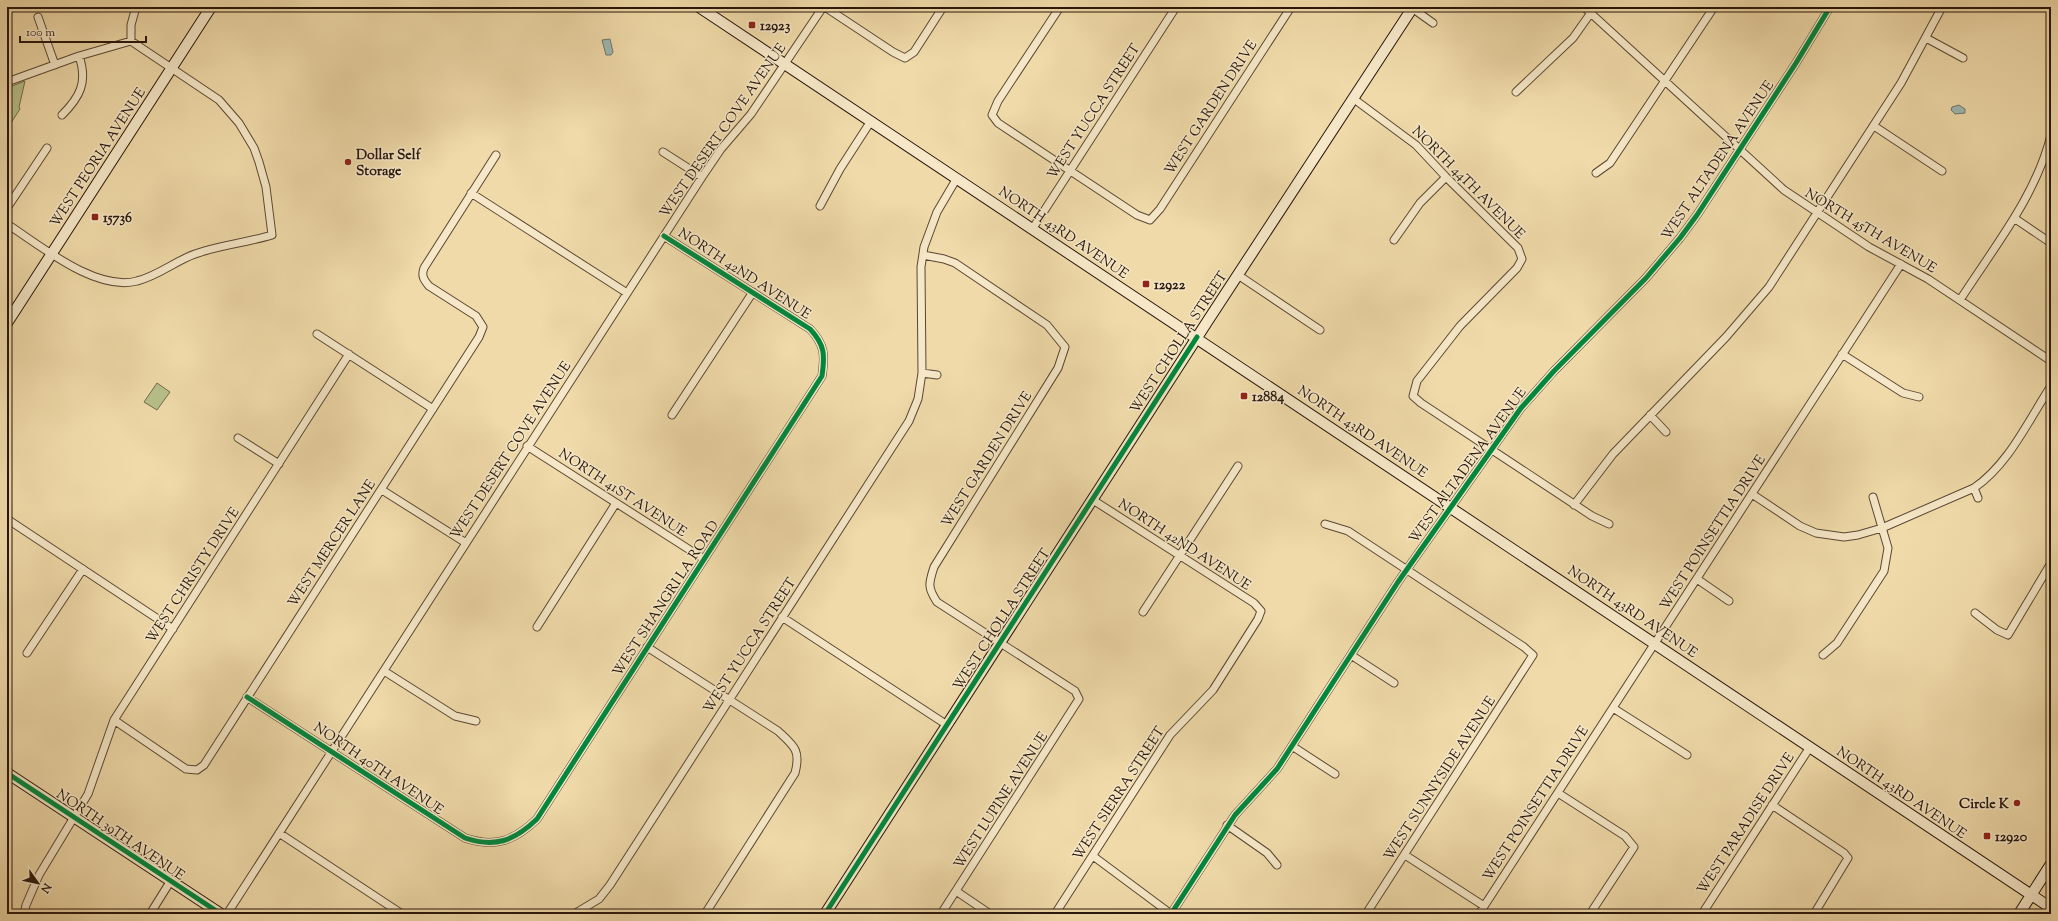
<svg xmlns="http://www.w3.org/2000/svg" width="2058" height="921" viewBox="0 0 2058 921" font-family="'Sorts Mill Goudy',serif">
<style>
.green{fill:#b7c08a;stroke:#706b4b}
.water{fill:#9eb8b3;stroke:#6f7770}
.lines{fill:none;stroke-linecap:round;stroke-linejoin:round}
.street-casing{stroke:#5a4733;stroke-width:9}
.secondary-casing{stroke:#28160c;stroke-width:12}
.street{stroke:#f5e7c7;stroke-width:7}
.secondary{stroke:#f5e7c7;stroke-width:10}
.cycleway-casing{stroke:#f5e7c7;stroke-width:8}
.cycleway{stroke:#00873e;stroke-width:5}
.poi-dot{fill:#8f2418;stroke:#f5e7c7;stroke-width:1.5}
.labels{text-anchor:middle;stroke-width:3;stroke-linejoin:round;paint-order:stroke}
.poi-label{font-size:14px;font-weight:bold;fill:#28160c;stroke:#f5e7c7;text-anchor:start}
.street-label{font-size:14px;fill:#28160c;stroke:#f5e7c7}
</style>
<rect width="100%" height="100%" fill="#f0daa9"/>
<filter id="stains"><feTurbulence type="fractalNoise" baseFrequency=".005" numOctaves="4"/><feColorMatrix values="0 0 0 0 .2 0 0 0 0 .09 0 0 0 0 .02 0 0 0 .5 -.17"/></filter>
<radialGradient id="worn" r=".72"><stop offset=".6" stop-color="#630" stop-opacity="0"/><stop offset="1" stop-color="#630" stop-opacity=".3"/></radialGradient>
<path class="green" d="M25 81 19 107 20 109 7 129V88Z
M157 383 170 392 157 410 144 402Z"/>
<path class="water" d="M610 39 613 52 611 55H606L602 40Z
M1959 105 1965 109V113L1955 114 1951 110 1952 107Z"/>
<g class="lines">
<g class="street-casing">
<path id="street" d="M825 7 893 52 905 58 914 52 943 7
M1060 7 998 101 992 115 998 123 1137 215 1150 220 1160 209 1291 7
M1584 7 1784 190 1869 247 1928 279 2051 361
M1412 8 1433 23
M38 17 55 65
M1926 38 1963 58
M131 41V25L136 7
M7 82 79 56 131 41 219 100 239 123 254 148 259 162 266 187 272 235C246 243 220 245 195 254 175 261 158 276 137 281 96 292 41 246 7 224
M1516 92 1573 38 1595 7
M1354 99 1416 145 1446 177 1518 248 1522 259 1517 268 1460 326 1417 381 1413 396 1421 403 1592 516 1609 524
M62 115C80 97 88 82 79 56
M1874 126 1942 171
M663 152 702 177
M1596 173 1610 163 1714 7
M471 193 627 293
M820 206 840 169 871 121
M7 208 47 148
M2014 218 2051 243
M1033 228 1176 7
M1394 240 1420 203 1446 177
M923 255 944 259 955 263 1047 325 1065 347 1058 368 934 567C929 583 927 587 937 602L1075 691 1079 699 941 914
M1238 275 1320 330
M1960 300C1994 247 2036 196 2051 135
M317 334 433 409
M1842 354 1903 393 1919 397
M922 373 937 375
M672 415 753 292
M1650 415 1666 432
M238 438 279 464
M527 446 704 559
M1974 488 1978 498
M382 490 466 543
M1752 494 1800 526 1816 533 1844 537 1858 535 1882 528 1974 488C2009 464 2028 421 2051 386
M1574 505 1613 454 1726 337 1769 287 1901 83 1942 7
M7 519 173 629
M1325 524 1348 531 1524 647 1533 655 1366 914
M1697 579 1729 601
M1143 612 1238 466
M1975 613 1997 630 2008 635 2051 563
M782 617 947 725
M537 627 616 503
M647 647 778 731C794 746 801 750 795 773L705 914
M27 653 83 569
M1351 655 1394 683
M1823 655 1837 643 1884 571 1888 548 1873 497
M384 671 455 716 476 721
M247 697 465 838C495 848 514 841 537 819L822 376C825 355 825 345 810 329L664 236
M1613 708 1687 755
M114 720 186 769 197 770 204 765 479 337 483 327 476 316 429 286C424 280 421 276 424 268L496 155
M1292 746 1335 774
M1558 793 1625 836 1634 847 1590 914
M1772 805 1844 853 1848 858 1814 914
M1227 825 1267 853 1277 865
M279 833 402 914
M1405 855 1484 906
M1093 856 1171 914
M956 891 990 914
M24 914 26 905 39 875 88 794 114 720 349 354
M150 914 170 882
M227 914 702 177 721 149 751 114 823 7
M574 914 599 899 610 885 909 421 918 399 922 373 921 267 924 247 937 212 957 178
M1055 914 1170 735 1213 690 1258 619 1261 611 1254 603 1093 500
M1171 914 1235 815 1277 769 1398 582 1521 408 1554 371 1646 278 1680 238 1697 215 1796 63 1830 7
M1479 914 1901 264
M1702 914 1810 747"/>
</g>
<g class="secondary-casing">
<path id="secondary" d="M699 7 2051 908
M7 323 211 7
M7 773 221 914
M825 914 1207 322 1413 7
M2019 914 2051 864"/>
</g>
<use href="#street" class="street"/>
<use href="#secondary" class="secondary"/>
<g class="cycleway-casing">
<path id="cycleway" d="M247 697 465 838C495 848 514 841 537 819L822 376C825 355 825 345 810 329L664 236
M7 773 221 914
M825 914 1197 337
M1171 914 1235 815 1277 769 1398 582 1521 408 1554 371 1646 278 1680 238 1697 215 1796 63 1830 7"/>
</g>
<use href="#cycleway" class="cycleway"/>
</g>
<g class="poi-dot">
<rect x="748" y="21" width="8" height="8" rx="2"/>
<circle cx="348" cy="162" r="4"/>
<rect x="91" y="213" width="8" height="8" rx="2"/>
<rect x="1142" y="280" width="8" height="8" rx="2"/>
<rect x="1240" y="392" width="8" height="8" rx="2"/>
<circle cx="2017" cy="803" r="4"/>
<rect x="1983" y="832" width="8" height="8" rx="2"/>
</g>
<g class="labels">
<g class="poi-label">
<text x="760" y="30">12923</text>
<text x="356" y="159">Dollar Self<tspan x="356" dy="16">Storage</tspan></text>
<text x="103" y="222">15736</text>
<text x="1154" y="289">12922</text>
<text x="1252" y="401">12884</text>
<text x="2009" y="808" text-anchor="end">Circle K</text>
<text x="1995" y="841">12920</text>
</g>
<g class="street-label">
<text transform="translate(1210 107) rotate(-57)" y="5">WEST GARDEN DRIVE</text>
<text transform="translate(1093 111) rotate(-57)" y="5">WEST YUCCA STREET</text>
<text transform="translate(722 130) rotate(-55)" y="5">WEST DESERT COVE AVENUE</text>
<text transform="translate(97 157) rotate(-57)" y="5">WEST PEORIA AVENUE</text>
<text transform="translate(1717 160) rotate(-56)" y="5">WEST ALTADENA AVENUE</text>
<text transform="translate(1469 182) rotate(45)" y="5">NORTH 44TH AVENUE</text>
<text transform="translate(1871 230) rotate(31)" y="5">NORTH 45TH AVENUE</text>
<text transform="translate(1064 232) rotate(34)" y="5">NORTH 43RD AVENUE</text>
<text transform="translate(745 273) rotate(33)" y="5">NORTH 42ND AVENUE</text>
<text transform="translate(1178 342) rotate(-57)" y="5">WEST CHOLLA STREET</text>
<text transform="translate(1363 431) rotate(34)" y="5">NORTH 43RD AVENUE</text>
<text transform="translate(510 450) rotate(-57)" y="5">WEST DESERT COVE AVENUE</text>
<text transform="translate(986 459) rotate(-58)" y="5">WEST GARDEN DRIVE</text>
<text transform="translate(1467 465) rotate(-54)" y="5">WEST ALTADENA AVENUE</text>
<text transform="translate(623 492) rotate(33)" y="5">NORTH 41ST AVENUE</text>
<text transform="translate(1712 532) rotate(-57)" y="5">WEST POINSETTIA DRIVE</text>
<text transform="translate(331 543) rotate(-57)" y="5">WEST MERCER LANE</text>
<text transform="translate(1185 544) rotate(33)" y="5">NORTH 42ND AVENUE</text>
<text transform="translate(192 575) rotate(-57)" y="5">WEST CHRISTY DRIVE</text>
<text transform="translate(665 598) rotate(-57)" y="5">WEST SHANGRI LA ROAD</text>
<text transform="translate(1633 611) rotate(34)" y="5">NORTH 43RD AVENUE</text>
<text transform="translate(1001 619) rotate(-57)" y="5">WEST CHOLLA STREET</text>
<text transform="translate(749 645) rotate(-57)" y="5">WEST YUCCA STREET</text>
<text transform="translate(379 768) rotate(34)" y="5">NORTH 40TH AVENUE</text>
<text transform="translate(1439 778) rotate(-57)" y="5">WEST SUNNYSIDE AVENUE</text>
<text transform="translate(1902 792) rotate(34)" y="5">NORTH 43RD AVENUE</text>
<text transform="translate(1118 793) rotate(-57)" y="5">WEST SIERRA STREET</text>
<text transform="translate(1000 800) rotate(-57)" y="5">WEST LUPINE AVENUE</text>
<text transform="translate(1535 803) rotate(-57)" y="5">WEST POINSETTIA DRIVE</text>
<text transform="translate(1745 823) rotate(-57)" y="5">WEST PARADISE DRIVE</text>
<text transform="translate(121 834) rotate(34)" y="5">NORTH 39TH AVENUE</text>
</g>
</g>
<rect width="2058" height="921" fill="none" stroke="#f0daa9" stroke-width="24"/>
<rect x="8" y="8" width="2042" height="905" fill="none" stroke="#28160c" stroke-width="2"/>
<rect x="12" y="12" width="2034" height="897" fill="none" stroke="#28160c"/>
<g transform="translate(38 883) rotate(123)" stroke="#f5e7c7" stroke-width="3" paint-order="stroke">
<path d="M0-3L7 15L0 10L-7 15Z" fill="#28160c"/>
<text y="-6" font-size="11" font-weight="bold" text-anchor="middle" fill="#28160c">N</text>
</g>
<path d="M20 36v6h126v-6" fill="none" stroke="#28160c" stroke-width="2"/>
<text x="26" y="36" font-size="12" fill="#28160c" stroke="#f5e7c7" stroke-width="3" paint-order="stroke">100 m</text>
<rect width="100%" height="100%" filter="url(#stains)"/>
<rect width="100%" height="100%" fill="url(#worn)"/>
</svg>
